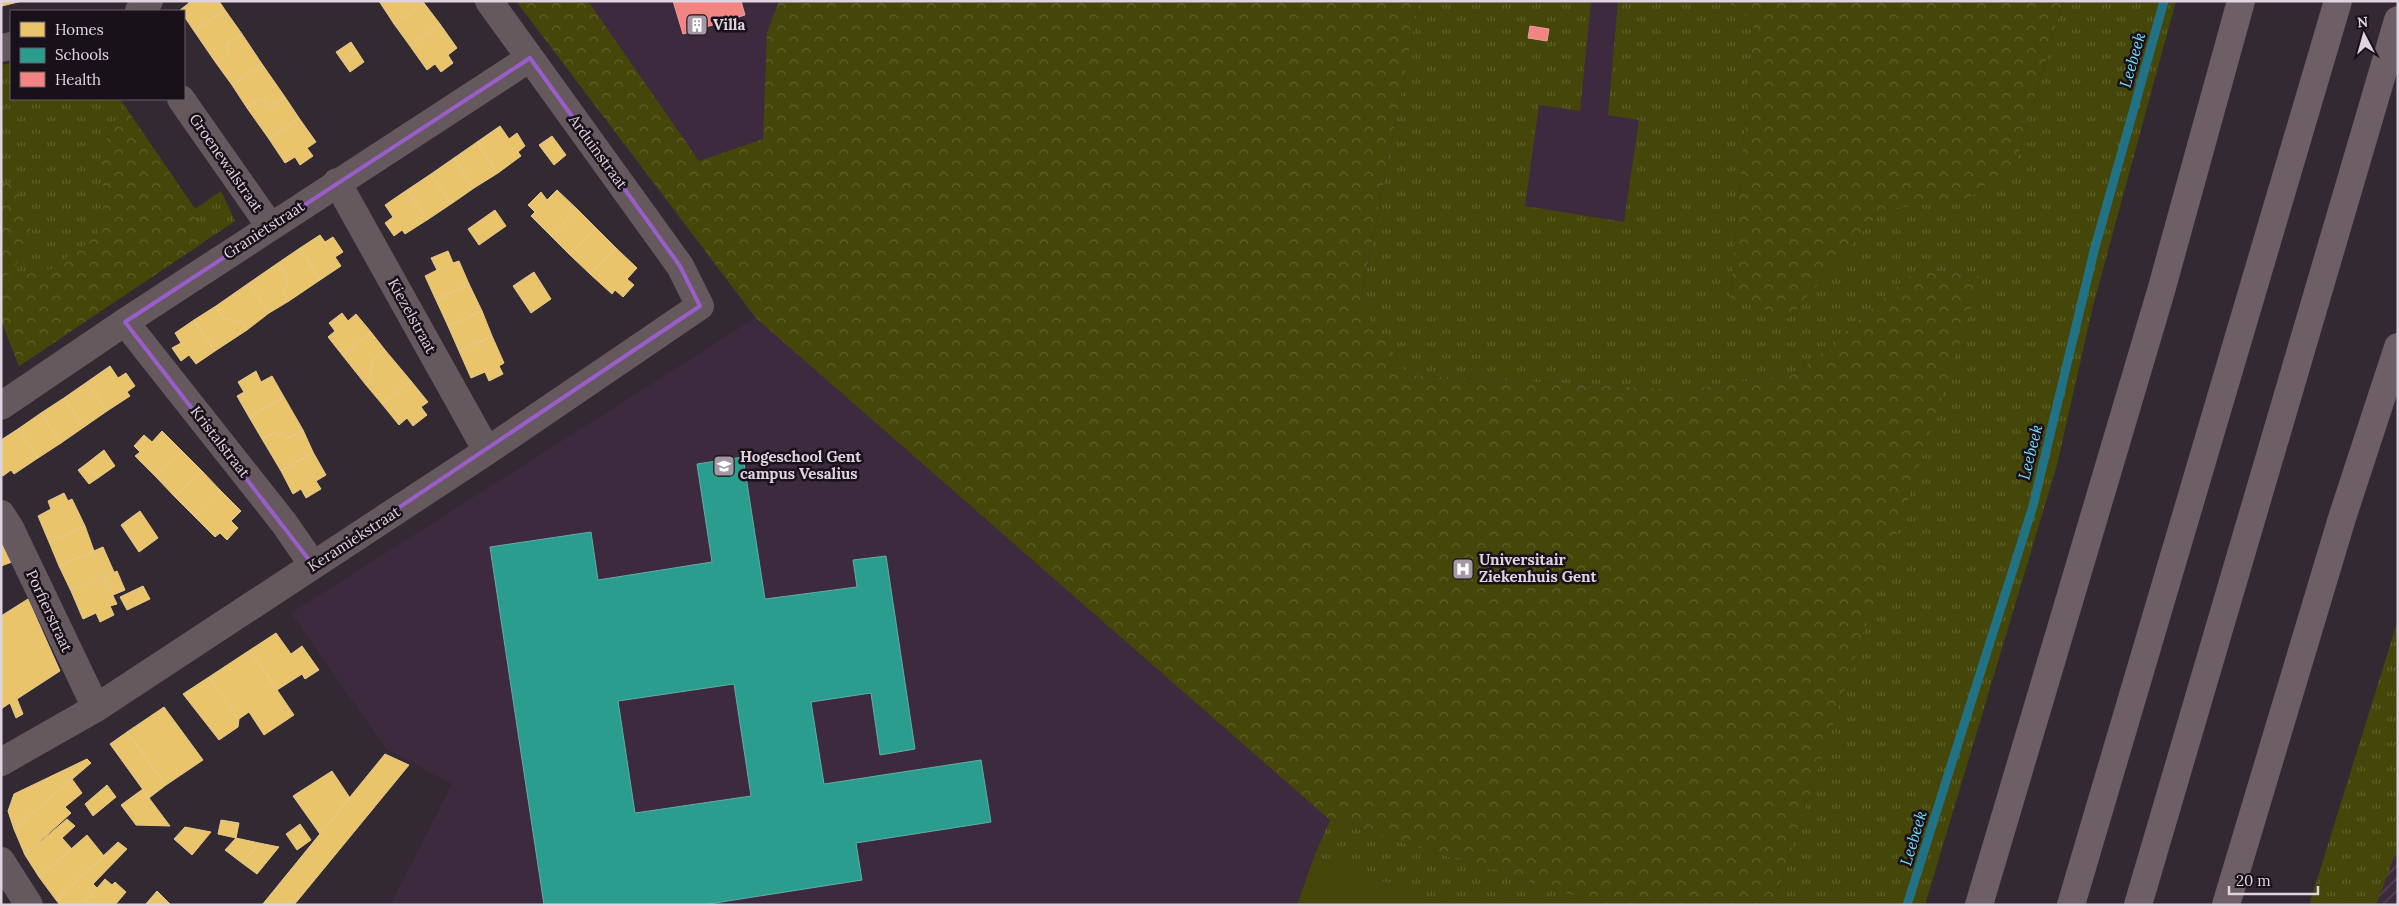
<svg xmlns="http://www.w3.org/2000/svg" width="2399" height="906" viewBox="0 0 2399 906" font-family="Lora,serif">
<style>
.built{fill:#3e2a3f}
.industrial{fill:url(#industrial-furrows)}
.grass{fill:url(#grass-tufts)}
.forest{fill:url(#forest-crowns)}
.pitch{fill:#454609}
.homes{fill:#e9c46a;stroke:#e6c98d}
.schools{fill:#2a9d8f;stroke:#61aea7;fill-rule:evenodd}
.health{fill:#f28482;stroke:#ed9c9e}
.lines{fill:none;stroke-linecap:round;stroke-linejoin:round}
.stream{stroke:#217285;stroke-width:9}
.minor{stroke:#66595e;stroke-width:28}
.highway{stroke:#6e5e65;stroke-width:28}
.marked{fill:none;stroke:#995ec9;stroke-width:4;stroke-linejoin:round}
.labels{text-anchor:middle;stroke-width:5;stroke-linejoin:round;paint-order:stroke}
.poi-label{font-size:15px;font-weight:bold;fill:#e0d4e0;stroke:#191119;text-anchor:start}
.street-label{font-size:15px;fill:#e0d4e0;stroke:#191119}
.water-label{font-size:16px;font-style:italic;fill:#6ddffb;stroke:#191119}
</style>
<defs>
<pattern id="industrial-furrows" width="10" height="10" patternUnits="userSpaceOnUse" patternTransform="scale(1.25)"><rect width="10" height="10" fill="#3e2a3f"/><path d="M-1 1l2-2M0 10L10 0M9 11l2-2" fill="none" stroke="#5a485a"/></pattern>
<pattern id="grass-tufts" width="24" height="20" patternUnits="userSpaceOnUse" patternTransform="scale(1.25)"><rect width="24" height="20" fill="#454609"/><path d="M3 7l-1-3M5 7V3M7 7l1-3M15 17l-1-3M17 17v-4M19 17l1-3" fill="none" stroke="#60602d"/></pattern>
<pattern id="forest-crowns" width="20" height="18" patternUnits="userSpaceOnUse" patternTransform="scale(1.25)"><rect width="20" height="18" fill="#454609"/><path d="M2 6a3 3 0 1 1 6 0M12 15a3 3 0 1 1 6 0" fill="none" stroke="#60602d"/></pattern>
</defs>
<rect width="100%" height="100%" fill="#322933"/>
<path class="built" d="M516 1H2063L1773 905H390L452 784 386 749 291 613 755 318Z"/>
<path class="industrial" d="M2398 848V905H2376L2381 888Z"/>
<path class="grass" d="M1419 1H1591L1580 111 1539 105 1525 206 1624 222 1639 120 1608 115 1618 1H1727L1754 22 1730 297 1789 318 1882 209 1968 199 2016 163 2063 1H2176L2093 306 2057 465 1925 905H1773L1981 276 1918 269 1796 374 1684 390 1408 375 1360 305Z
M11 63V99H120L195 209 221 191 235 221 19 366 1 320V65Z
M2398 620V847L2376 905H2309Z
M1330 820 1604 905H1451L1314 857Z"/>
<path class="forest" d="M516 1H588L699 161 763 139 767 33 779 1H1419L1360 304 1408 375 1684 390 1796 374 1918 269 1982 276 1773 905H1604L1330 820 756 318Z
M1727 1H2063L2016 163 1968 199 1882 210 1789 318 1730 298 1754 22Z
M123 104 195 209 204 242 19 366 1 320V184L14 182 35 242 4 278 51 269 98 235 104 202 101 152Z"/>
<path class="pitch" d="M1314 857 1451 905H1297Z"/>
<path class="homes" d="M1 1H22L2 6Z
M188 1H219L225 10 194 31 184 16V11L180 10 189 3Z
M379 1H423L424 3 394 24Z
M424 3 440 24 410 46 394 24Z
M225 10 242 34 227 43 229 46 226 48 230 53 216 63 194 31Z
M440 24 457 48 448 55 453 63 441 72 435 64 427 70 410 46Z
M242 34 262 64 232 85 216 63 230 53 226 48 229 46 227 43Z
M351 42 357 51 343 62 336 52Z
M357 51 364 62 350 72 343 62Z
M262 64 285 97 271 107 261 98 247 108 232 85Z
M285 97 299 118 269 139 247 108 261 98 271 107Z
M299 118 316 142 307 148 313 156 300 165 295 157 285 163 269 139Z
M500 126 509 139 517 133 525 146 518 152 521 156 498 173 477 142Z
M552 136 566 155 554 165 539 145Z
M477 142 498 173 474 188 454 158Z
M454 158 474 188 451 204 431 174Z
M431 174 451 204 427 220 407 190Z
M407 190 427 220 405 234 402 230 394 236 385 223 393 217 385 205Z
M557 190 577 209 551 236 531 216 535 212 528 205 541 192 547 200Z
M577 209 596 228 570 255 551 236Z
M495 210 506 226 479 245 468 229Z
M596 228 616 248 590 274 570 255Z
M320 235 325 242 333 237 343 252 335 257 341 266 320 280 300 248Z
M300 248 320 280 289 301 282 291 287 287 285 284 288 282 286 279 288 277 278 263Z
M616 248 637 268 627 279 634 285 623 297 615 290 612 294 590 274Z
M448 251 453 263 459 261 469 284 436 300 425 276 437 270 431 258Z
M278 263 288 277 286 279 288 282 285 284 287 287 282 291 289 301 269 313 249 283Z
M534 272 551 299 531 313 513 286Z
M249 283 269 313 247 330 240 319 234 323 228 318 225 320 216 306Z
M469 284 482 311 448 326 436 300Z
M216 306 225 320 228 318 234 323 240 319 247 330 215 351 194 320Z
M482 311 492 336 459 351 448 326Z
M342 313 348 321 356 314 371 332 343 356 328 337 335 331 329 323Z
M194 320 215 351 196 364 189 355 181 361 172 348 181 343 175 333Z
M371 332 385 350 371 362 374 366 370 369 372 373 369 375 372 379 366 385 343 356Z
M492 336 504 363 499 366 503 374 489 381 485 372 471 378 459 351Z
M385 350 411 381 382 404 366 385 372 379 369 375 372 373 370 369 374 366 371 362Z
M110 366 118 378 126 373 135 386 127 392 130 396 107 411 87 382Z
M256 371 261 382 272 376 284 397 249 417 237 396 244 392 238 382Z
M411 381 428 402 421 407 427 415 413 426 407 418 399 425 382 404Z
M87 382 107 411 84 427 64 398Z
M284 397 303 430 288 438 283 433 278 436 276 432 262 439 249 417Z
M64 398 84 427 61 443 41 413Z
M41 413 61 443 38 458 18 429Z
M18 429 38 458 14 474 11 470 3 476 1 473V440Z
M303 430 313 452 281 471 262 439 276 432 278 436 283 433 288 438Z
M162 431 182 451 156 477 135 456 140 452 134 446 144 435 152 442Z
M104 450 115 466 98 478 86 464Z
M182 451 202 471 175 497 156 477Z
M313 452 326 475 316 481 321 489 306 498 301 489 293 494 281 471Z
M86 464 98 478 89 484 78 470Z
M202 471 220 490 194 516 175 497Z
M220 490 241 511 231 521 238 528 227 540 220 533 215 537 194 516Z
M64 493 68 501 72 499 85 526 49 542 38 516 51 509 48 501Z
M140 511 158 538 139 552 121 525Z
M85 526 94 551 59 566 49 542Z
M1 542 12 562 1 566Z
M103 547 114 572 71 591 59 566Z
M117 571 125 590 113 595 104 577Z
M104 577 117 604 110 606 114 615 100 622 96 613 83 619 71 591Z
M143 586 150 599 127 610 120 597Z
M28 599 60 671 17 699 23 714 16 718 10 703 1 709V616Z
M276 633 291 654 302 646 319 670 305 679 302 674 277 690 250 650Z
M250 650 294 715 264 735 249 712 239 719 209 677Z
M209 677 239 719 238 727 219 740 183 694Z
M164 707 203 760 166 785 127 732Z
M127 732 166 785 149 798 110 744Z
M385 754 409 765 294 905H262Z
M87 759 91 763 14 829 8 811 14 794Z
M332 771 350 798 320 834 293 796Z
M72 779 82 793 65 807 71 813 25 855 14 829Z
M107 785 116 797 93 816 85 804Z
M143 789 149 798 170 826 136 825 121 805Z
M67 819 75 826 62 838 72 849 39 877 25 855Z
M221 820 239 823 236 838 218 834Z
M300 824 311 840 297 850 286 834Z
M185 827 211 832 192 855 174 839Z
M87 835 104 856 56 900 39 877Z
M236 838 259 843 242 863 225 850Z
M118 842 127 849 93 884 97 888 82 905H60L56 900Z
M259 843 279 847 257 874 242 863Z
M105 879 112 885 115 882 126 892 115 905H82Z
M157 891 171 905H145Z"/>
<path class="schools" d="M743 457 765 599 857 587 853 560 886 556 915 749 880 755 871 693 811 702 824 784 981 760 991 822 856 843 862 880 702 905H544L490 547 591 532 598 580 712 562 697 464ZM734 684 751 796 635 813 618 701Z"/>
<path class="health" d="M673 1H741L745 15 683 34Z
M1530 26 1549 29 1547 41 1528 38Z"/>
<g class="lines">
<path class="stream" d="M1907 905 2033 506 2094 251 2164 1"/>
<path class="minor" d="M139 11 149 1
M1 48 11 46
M181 99 270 226
M337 182 487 451
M125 322 284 523 313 565
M1 406 125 322 530 58
M1 514 10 528 96 708
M1 762 96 708 487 451 700 306 680 266 489 1
M1 861 29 905"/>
<path class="highway" d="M1979 905 2161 291 2241 1
M2071 905 2338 1
M2138 905 2398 20
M2226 905 2342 518 2398 347"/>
</g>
<path class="marked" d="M530 58 680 266 700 306 313 565 125 322Z"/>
<defs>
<g id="building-square" transform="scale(1.125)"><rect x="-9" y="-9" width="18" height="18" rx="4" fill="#a398a3" stroke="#191119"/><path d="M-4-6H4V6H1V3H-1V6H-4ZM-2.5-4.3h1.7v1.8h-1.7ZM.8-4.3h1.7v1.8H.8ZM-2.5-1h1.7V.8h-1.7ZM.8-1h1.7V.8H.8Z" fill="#fff"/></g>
<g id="university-square" transform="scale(1.125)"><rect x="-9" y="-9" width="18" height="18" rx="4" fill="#a398a3" stroke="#191119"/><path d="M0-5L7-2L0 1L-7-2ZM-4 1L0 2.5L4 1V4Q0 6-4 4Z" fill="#fff"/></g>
<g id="hospital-square" transform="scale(1.125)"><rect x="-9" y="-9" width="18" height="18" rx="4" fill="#a398a3" stroke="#191119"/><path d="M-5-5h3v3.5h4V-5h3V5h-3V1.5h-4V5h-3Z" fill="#fff"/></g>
</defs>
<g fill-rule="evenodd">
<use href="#building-square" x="697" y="25"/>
<use href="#university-square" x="724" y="466"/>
<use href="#hospital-square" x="1463" y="569"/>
</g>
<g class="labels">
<g class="poi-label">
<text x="713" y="30">Villa</text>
<text x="740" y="462">Hogeschool Gent<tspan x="740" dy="17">campus Vesalius</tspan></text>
<text x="1479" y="565">Universitair<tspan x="1479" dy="17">Ziekenhuis Gent</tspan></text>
</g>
<g class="street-label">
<text transform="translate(598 152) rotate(54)" y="5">Arduinstraat</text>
<text transform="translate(226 163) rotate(55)" y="5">Groenewalstraat</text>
<text transform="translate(264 230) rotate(-33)" y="5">Granietstraat</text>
<text transform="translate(412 316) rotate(61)" y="5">Kiezelstraat</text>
<text transform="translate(220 442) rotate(52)" y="5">Kristalstraat</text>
<text transform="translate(354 539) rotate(-33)" y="5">Keramiekstraat</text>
<text transform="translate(49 611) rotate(65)" y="5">Porfierstraat</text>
</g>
<g class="water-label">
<text transform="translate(2132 60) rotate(-74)" y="6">Leebeek</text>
<text transform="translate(2030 452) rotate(-76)" y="6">Leebeek</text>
<text transform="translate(1913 838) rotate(-73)" y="6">Leebeek</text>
</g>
</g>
<rect width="2399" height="906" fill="none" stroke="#e0d4e0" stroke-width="5"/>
<rect x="10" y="10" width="175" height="90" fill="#191119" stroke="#695f69"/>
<rect x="20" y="22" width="25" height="15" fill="#e9c46a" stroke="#695f69"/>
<text x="55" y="35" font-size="15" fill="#e0d4e0">Homes</text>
<rect x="20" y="48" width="25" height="15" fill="#2a9d8f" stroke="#695f69"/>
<text x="55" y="60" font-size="15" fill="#e0d4e0">Schools</text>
<rect x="20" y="72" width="25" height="15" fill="#f28482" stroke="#695f69"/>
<text x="55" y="85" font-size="15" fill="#e0d4e0">Health</text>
<g transform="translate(2364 35) rotate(354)" stroke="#191119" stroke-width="4" paint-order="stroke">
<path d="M0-4L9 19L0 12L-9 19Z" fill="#e0d4e0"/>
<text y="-8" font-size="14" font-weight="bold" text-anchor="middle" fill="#e0d4e0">N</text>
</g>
<path d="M2229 886v8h89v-8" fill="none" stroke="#e0d4e0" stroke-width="2.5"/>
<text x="2236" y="886" font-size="15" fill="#e0d4e0" stroke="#191119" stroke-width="4" paint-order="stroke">20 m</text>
</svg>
